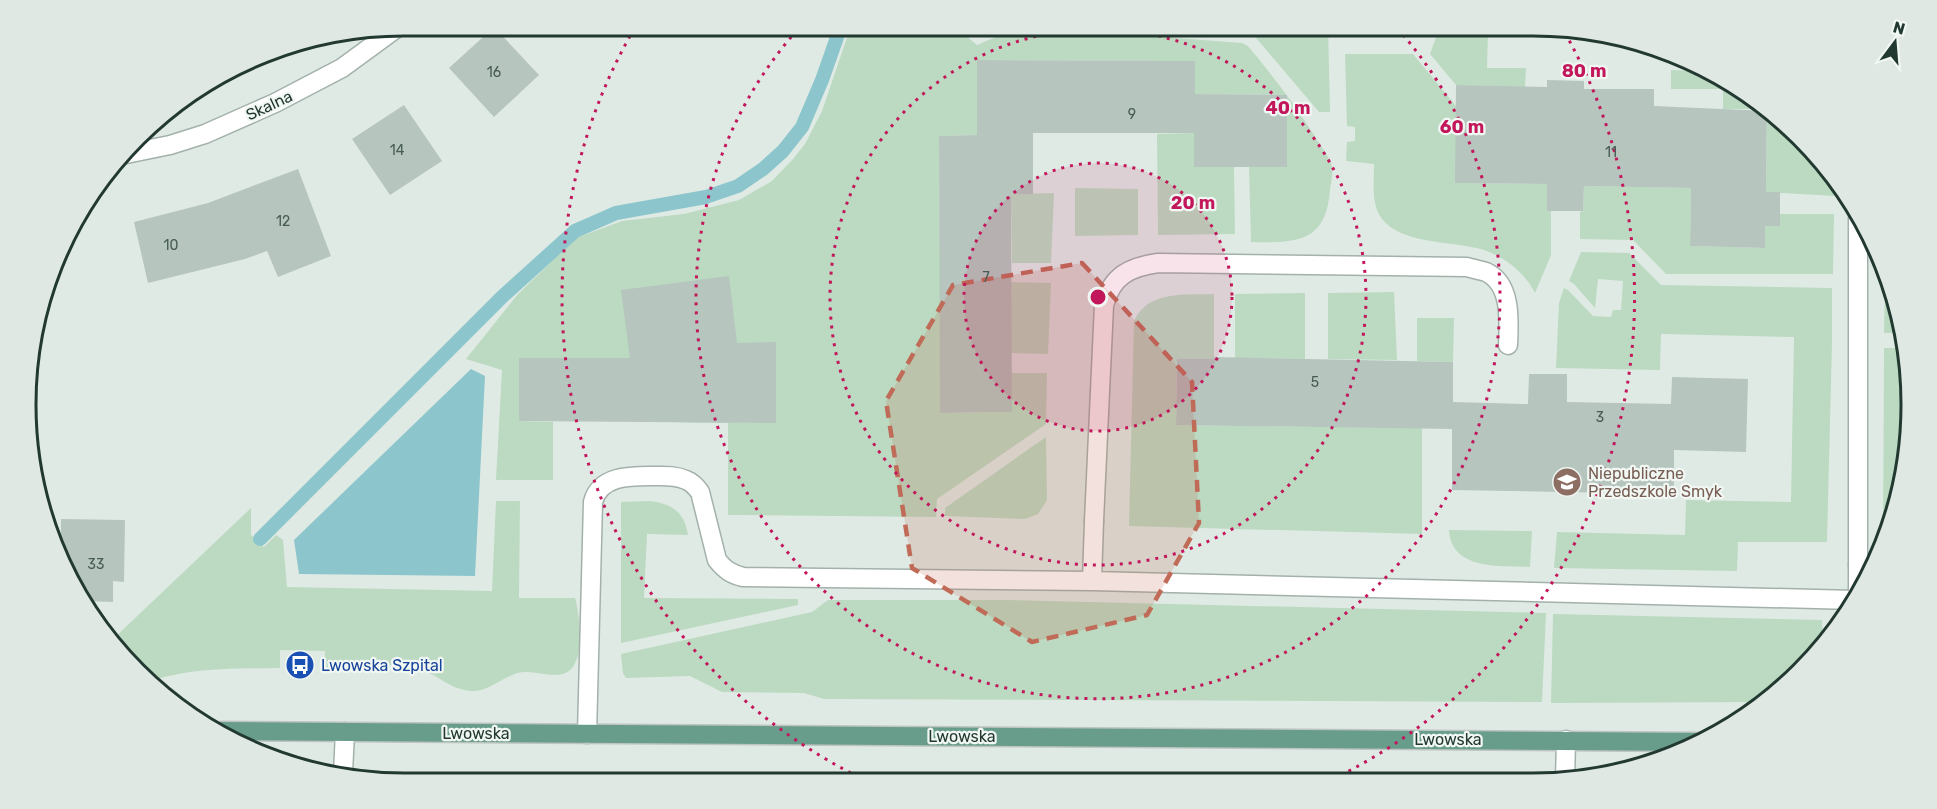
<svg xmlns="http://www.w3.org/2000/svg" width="1937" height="809" viewBox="0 0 1937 809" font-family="Rubik,sans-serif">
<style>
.green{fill:#bbdac1;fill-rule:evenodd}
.water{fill:#8cc6cc}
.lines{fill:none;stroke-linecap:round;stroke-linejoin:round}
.stream{stroke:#8cc6cc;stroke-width:14}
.building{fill:#b6c5be}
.service-casing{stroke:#a3b1ab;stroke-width:21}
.minor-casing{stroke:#a3b1ab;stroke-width:21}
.primary-casing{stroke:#bdc4c1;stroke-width:21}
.service{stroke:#fff;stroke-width:18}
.minor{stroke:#fff;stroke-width:18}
.primary{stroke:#689d8b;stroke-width:18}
.marked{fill:#c06b57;fill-opacity:0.2;stroke:#c06b57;stroke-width:4.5;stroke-dasharray:12 8;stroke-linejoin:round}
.ring{fill:none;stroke:#c2185b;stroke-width:3;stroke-dasharray:3 6}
.labels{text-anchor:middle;stroke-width:4.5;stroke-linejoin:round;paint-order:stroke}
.number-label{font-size:14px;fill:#475c54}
.street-label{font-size:16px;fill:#223931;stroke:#f1f7f3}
.education-label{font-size:16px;fill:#785e54;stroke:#f1f7f3;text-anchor:start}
.transit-label{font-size:16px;fill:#164399;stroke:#f1f7f3;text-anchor:start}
.rim{fill:none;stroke:#223931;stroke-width:3}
.centre{fill:#c2185b;stroke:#f1f7f3;stroke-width:3}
.ring-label{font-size:18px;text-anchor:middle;font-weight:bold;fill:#c2185b;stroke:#f1f7f3;stroke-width:4.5;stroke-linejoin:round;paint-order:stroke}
</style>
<rect width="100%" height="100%" fill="#e0eae5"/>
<path class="green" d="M851 26H954L977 45 1021 26 1242 43 1248 46C1272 75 1294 103 1314 135 1319 144 1327 153 1331 163 1334 170 1331 182 1330 190 1326 243 1296 243 1251 242L1249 167H1287V95L1195 94V61L977 60V135L939 136 941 413 1011 412V373H1047L1046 424 937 499 936 517 728 515V423L671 422V358H519V421L553 422V480H496L502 370 466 359 518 294 576 238 622 221 684 214 739 200 772 181 793 159 805 144 822 111ZM775 342 776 423H738V422Z
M1143 26H1328L1330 112H1319L1251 32Z
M1440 26H1531V33L1488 31 1487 68H1526L1525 87 1456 85 1430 54Z
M1345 54H1413L1456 106V183L1547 184V210L1551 211V255L1535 293C1525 273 1505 257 1484 250 1453 240 1391 246 1377 210 1372 197 1374 179 1374 164L1346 161 1347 142 1355 141V127L1347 126Z
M1671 70 1698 71 1765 109H1723V89H1671Z
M1767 122C1771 122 1777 123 1780 125 1800 139 1827 174 1835 196L1766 192Z
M1194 133V167H1234L1235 234 1158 235 1157 134Z
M1584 186 1691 188 1690 246 1764 248 1765 226 1780 225V214H1834L1833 274H1666L1633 240 1580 239V212L1583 211Z
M1075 188 1138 189V235L1075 236Z
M1054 193 1051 263H1012L1011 194Z
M1581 252 1629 253 1661 285 1832 288V344L1827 542H1738L1737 571 1554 568 1557 532 1685 535 1686 500 1791 502 1794 337 1661 334 1660 370 1556 368 1559 303 1564 288 1568 290 1593 316 1611 317 1613 310H1621L1623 281 1598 279 1595 308 1574 284 1569 281Z
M1010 282 1051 283 1048 354 1011 353Z
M1885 284 1898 333H1884Z
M1394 292 1397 360 1328 359V293Z
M1305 293V359L1235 358V294Z
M1214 294V359H1177L1176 425 1422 428V534L1129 526 1134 321C1148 290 1186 295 1214 294Z
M1417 318H1454L1453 362 1417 361Z
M1884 348H1902L1911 379 1891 526 1883 544Z
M1046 437 1047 500 1038 514 1025 519 945 516V508Z
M496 501H520L519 598H575C580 616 587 668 563 674 549 678 532 669 517 673 502 678 487 692 471 691 450 689 439 676 421 669 399 661 349 668 325 669V651L280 650V668C237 669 192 667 152 681L112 640 251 508V535L264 547 276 535 283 540 287 587 492 591Z
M649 501C671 503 685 512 688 535L647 534 644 598 798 599V605L621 643V502Z
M1449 530 1532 531 1530 567C1500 566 1451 570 1449 530Z
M828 600H1007L1546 613 1542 702 824 699 804 693 722 692 690 676 626 678 623 673 621 654 812 612Z
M1553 614 1822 620 1823 643 1782 690 1764 702 1551 703Z"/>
<path class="water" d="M471 369 485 376 475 576 299 574 294 540Z"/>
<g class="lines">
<path class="stream" d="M260 539 503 296 575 231 616 213 706 197 738 186 763 169 783 151 802 127 822 80 841 26"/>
</g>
<path class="building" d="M494 27 539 75 494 117 449 68Z
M977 60 1195 61V94L1287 95V167H1194V133H1033V194H1011L1012 412 940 413 939 136 977 135Z
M1547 80 1584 81V89H1654V106L1767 111 1766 192H1780V226H1765V248L1690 246 1691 188 1584 186 1583 211H1547V184L1455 183 1456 85 1547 87Z
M404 105 442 161 390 195 352 139Z
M298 169 331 256 278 277 267 251 245 259 148 283 134 222 208 203Z
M729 276 737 343 776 342V423L519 421V358H630L621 290Z
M1214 357 1453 362V402L1528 404 1529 374H1567V402L1671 404 1672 377 1748 379 1746 452 1674 450V494L1452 490V429L1176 425 1177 359H1214Z
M61 519 125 520 124 582 113 581V602L84 601 61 546Z"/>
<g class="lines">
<g class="service-casing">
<path id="service" d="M1092 581 1094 521
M1858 594V565
M587 734 593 502C600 475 631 476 653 476 664 476 675 475 686 480 692 482 696 487 700 492L717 560C725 570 731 574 743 577L1092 581 1855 600
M343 773 345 732
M1565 780 1566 740"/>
</g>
<g class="minor-casing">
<path id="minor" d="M126 154 170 145 205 134 275 103 342 68 398 27
M1858 218V565
M1094 521 1104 305C1112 276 1129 267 1158 263L1467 267C1473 269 1480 270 1486 272 1512 284 1509 321 1508 345"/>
</g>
<g class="primary-casing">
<path id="primary" d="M221 731 1703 742"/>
</g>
<use href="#service" class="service"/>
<use href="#minor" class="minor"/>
<use href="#primary" class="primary"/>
</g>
<path class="marked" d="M1082 263 1192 382 1199 523 1147 615 1032 642 912 568 886 401 953 285Z"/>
<circle cx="1098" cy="297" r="134" fill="#c2185b" fill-opacity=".12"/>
<g class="ring">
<circle cx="1098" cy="297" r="134"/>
<circle cx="1098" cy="297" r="268"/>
<path d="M1397 28A402 402 0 1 1 799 28"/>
<path d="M867 781A536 536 0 0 1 634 29M1565 33A536 536 0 0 1 1329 781"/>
</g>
<defs>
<g id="school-disc" transform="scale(1.5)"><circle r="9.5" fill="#8d6e63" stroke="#f1f7f3"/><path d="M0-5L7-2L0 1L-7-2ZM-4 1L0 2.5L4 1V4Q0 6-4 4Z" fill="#fff"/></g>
<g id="bus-disc" transform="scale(1.5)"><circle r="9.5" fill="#1a4fb4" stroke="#f1f7f3"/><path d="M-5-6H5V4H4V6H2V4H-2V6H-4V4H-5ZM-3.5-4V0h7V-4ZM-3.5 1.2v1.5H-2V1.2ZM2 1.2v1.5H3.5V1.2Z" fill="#fff"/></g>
</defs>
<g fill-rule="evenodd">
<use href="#school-disc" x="1567" y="482"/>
<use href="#bus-disc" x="300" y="665"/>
</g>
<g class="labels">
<g class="number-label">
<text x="494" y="77">16</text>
<text x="1132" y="119">9</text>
<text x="397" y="155">14</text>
<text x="1611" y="157">11</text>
<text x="283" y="226">12</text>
<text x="171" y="250">10</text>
<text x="986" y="282">7</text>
<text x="1315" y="387">5</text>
<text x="1600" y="422">3</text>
<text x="96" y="569">33</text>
</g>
<g class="street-label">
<text transform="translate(269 105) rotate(-25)" y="6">Skalna</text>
<text x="476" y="739">Lwowska</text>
<text x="962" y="742">Lwowska</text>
<text x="1448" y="745">Lwowska</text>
</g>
<g class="education-label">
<text x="1588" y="479">Niepubliczne<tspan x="1588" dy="18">Przedszkole Smyk</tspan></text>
</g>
<g class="transit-label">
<text x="321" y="671">Lwowska Szpital</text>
</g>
</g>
<path d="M0 0H1937V809H0ZM404 36H1533A368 368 0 0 1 1901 404V405A368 368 0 0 1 1533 773H404A368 368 0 0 1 36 405V404A368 368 0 0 1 404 36Z" fill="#e0e8e3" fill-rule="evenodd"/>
<path class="rim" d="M404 36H1533A368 368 0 0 1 1901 404V405A368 368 0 0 1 1533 773H404A368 368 0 0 1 36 405V404A368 368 0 0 1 404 36Z"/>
<circle cx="1098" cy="297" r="9" class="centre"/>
<g class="ring-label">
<text x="1584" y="77">80 m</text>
<text x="1288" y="114">40 m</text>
<text x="1462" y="133">60 m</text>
<text x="1193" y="209">20 m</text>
</g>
<g transform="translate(1895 42) rotate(16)" stroke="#f1f7f3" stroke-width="4.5" paint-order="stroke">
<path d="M0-4.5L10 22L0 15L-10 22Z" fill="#223931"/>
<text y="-9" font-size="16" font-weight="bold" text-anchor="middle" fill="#223931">N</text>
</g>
</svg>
